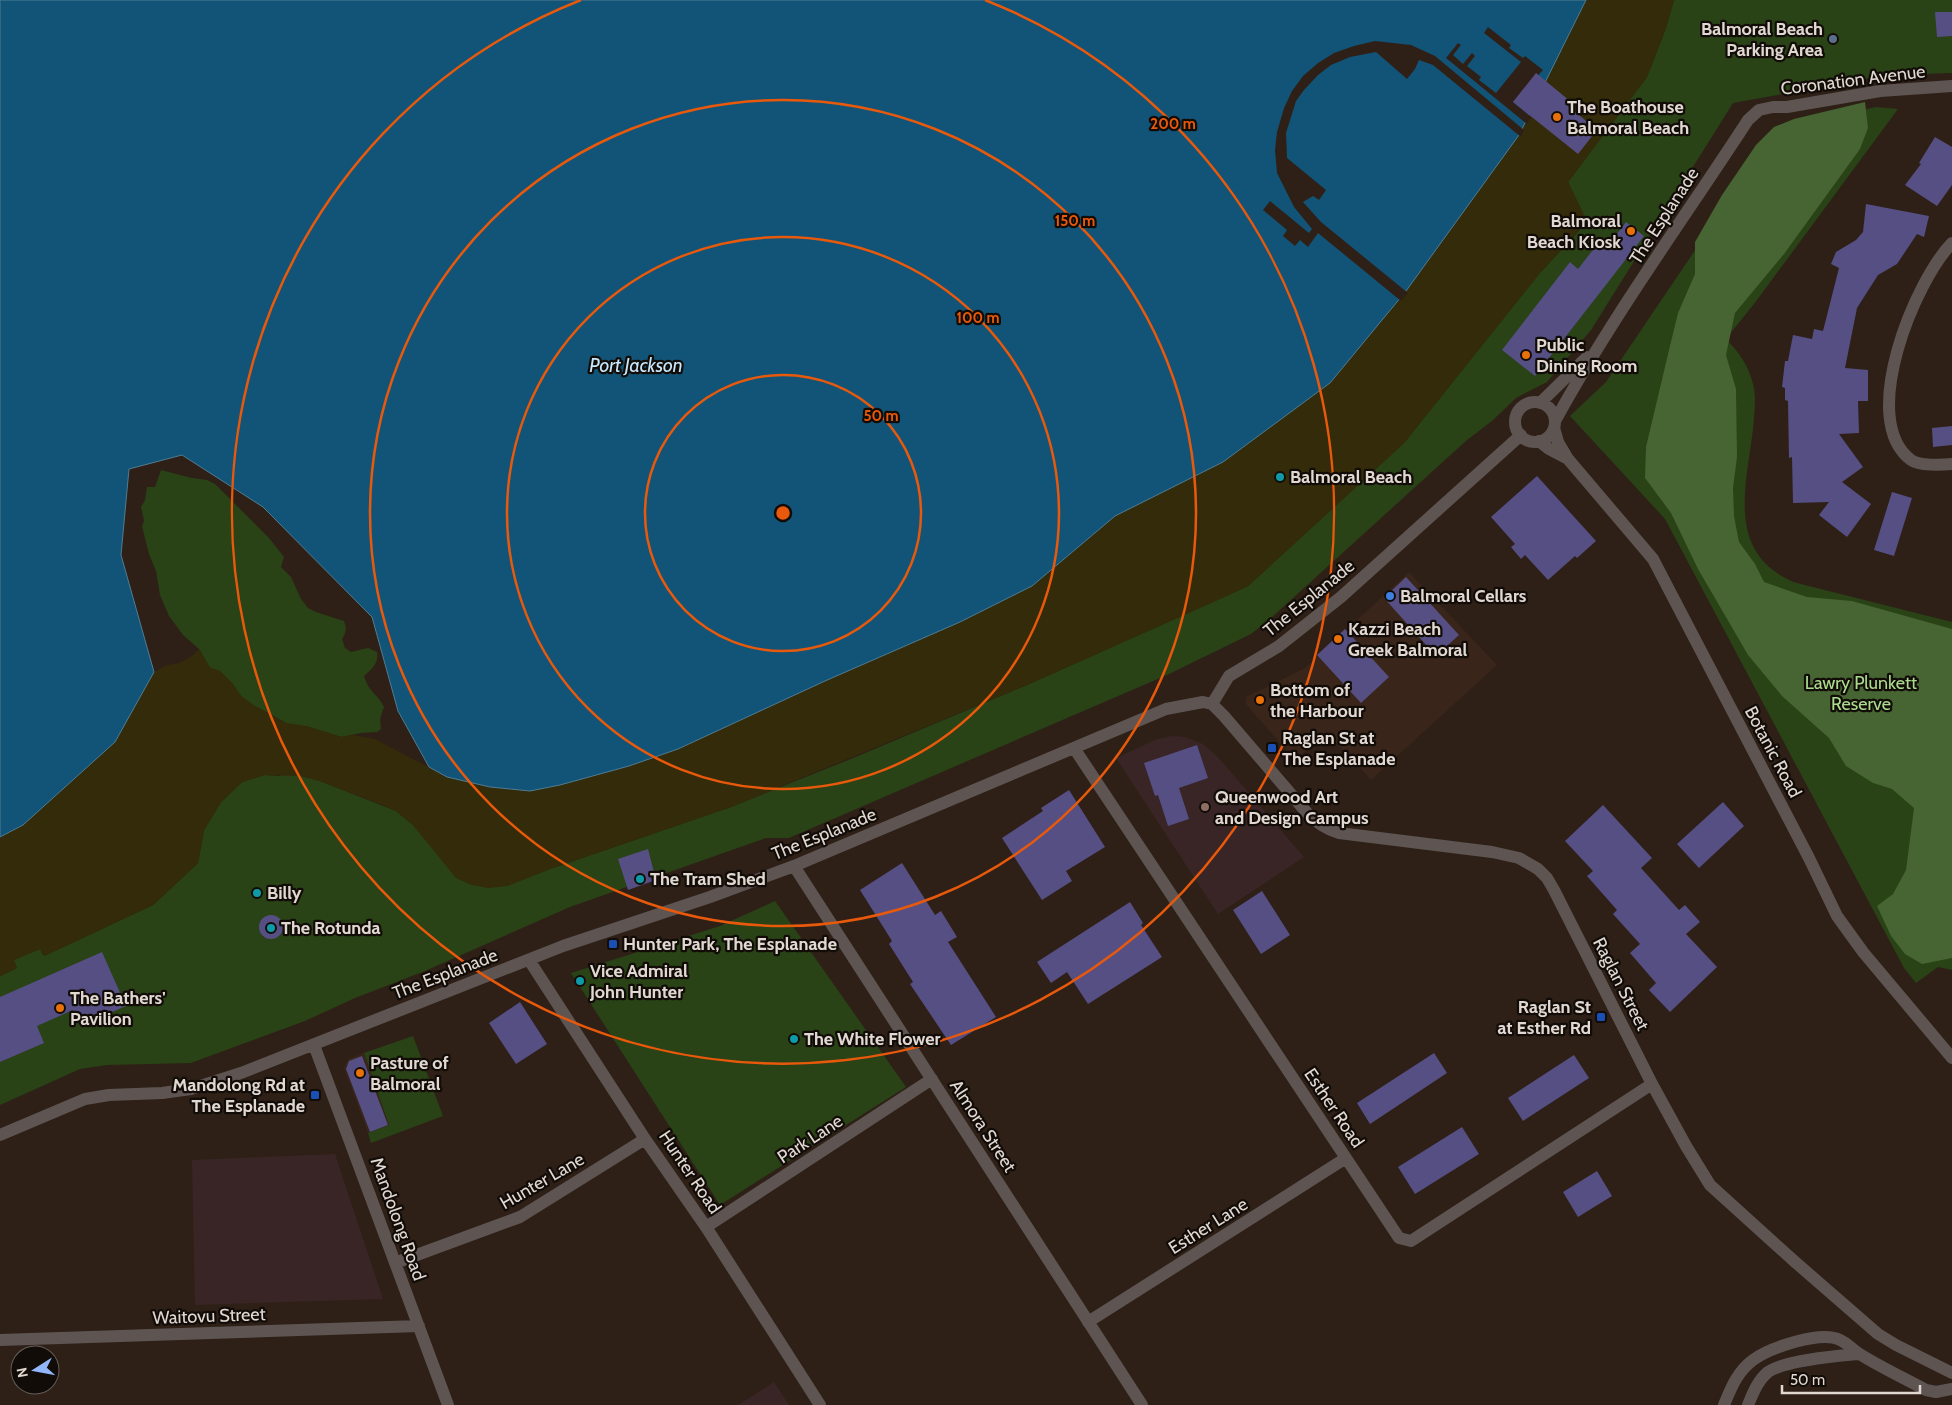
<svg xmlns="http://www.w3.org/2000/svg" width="1952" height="1405" viewBox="0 0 1952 1405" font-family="Cabin,sans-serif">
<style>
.built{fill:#392519}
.education{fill:#392526}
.green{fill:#294216}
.forest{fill:#466532}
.sand{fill:#332b09}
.water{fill:#125477;stroke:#507c92}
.pier{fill:#2e2017}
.building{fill:#554f84}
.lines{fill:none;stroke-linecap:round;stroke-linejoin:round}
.minor{stroke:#5e5553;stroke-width:12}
.ring{fill:none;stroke:#e8590c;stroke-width:2.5}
.service-dot{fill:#5c6f8a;stroke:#120c08;stroke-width:2}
.food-dot{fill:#e8710a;stroke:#120c08;stroke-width:2}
.culture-dot{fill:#0f9aa8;stroke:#120c08;stroke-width:2}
.shop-dot{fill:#3f7fe0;stroke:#120c08;stroke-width:2}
.transit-dot{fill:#1a4fb4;stroke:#120c08;stroke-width:2}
.education-dot{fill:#8d6e63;stroke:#120c08;stroke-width:2}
.labels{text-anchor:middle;stroke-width:4.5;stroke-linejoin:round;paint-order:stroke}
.poi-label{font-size:18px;font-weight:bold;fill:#e1d8d2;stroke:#120c08;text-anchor:start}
.street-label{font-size:18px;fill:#e1d8d2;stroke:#120c08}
.park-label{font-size:18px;fill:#abdb8d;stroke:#120c08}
.water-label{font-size:19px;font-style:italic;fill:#c7e8fe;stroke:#120c08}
.centre{fill:#e8590c;stroke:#120c08;stroke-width:2.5}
.ring-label{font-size:15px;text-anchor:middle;font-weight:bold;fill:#e8590c;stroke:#120c08;stroke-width:4.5;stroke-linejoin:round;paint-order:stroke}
</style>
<rect width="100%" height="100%" fill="#2e2017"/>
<path class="built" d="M1409 572 1497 665 1371 780 1327 733 1295 760 1246 704V697L1305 668Z
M364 1053 391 1125 368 1133 344 1068 348 1059Z"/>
<path class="education" d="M1172 736 1185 737 1203 744 1217 756 1304 857 1218 914 1116 758 1157 739Z
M335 1154 383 1299 195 1305 192 1160Z
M774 1382 789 1405H738Z"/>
<path class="green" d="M1674 0H1952V73L1894 75 1870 78 1733 103 1591 330 1547 382 1516 398 1492 421 1467 440 1271 618 1251 634 1167 675 789 838H766L570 907 425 971 355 998 305 1021 191 1063 107 1065 80 1069 0 1105V976L17 968 13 960 40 949 44 956 153 905 198 863 204 830 221 802 242 782 265 775 280 776 286 723 253 705 241 696 232 683 220 671 210 668 199 649 183 635 169 616 160 595 156 571 149 554 142 526 144 521 141 507 145 500 147 487H155L161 470 192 478 207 480 215 484 269 538 284 557 281 567 291 577 301 599 308 608 316 612 344 621C347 629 346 632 342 639L345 648 351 652 368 648 377 652C379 663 372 669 364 676 369 693 378 694 384 707L380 719 381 729 377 732 361 733 341 737 306 726 301 776 320 781 396 811 413 825 430 845 507 886 550 869 731 807 853 758 1027 685 1248 586 1404 443 1539 274 1587 222 1568 182 1647 77 1666 28Z
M1876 107 1898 109 1757 300 1726 339C1738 351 1749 366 1753 384 1756 395 1755 407 1754 418 1751 467 1726 534 1773 570 1779 575 1786 578 1793 582L1952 622V970L1938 967 1916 983 1904 968 1665 519 1570 416 1606 382 1762 151 1800 123Z
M775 901 906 1087 720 1205 571 973 720 926Z
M413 1036 443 1116 371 1143 368 1133 389 1125 364 1053Z"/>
<path class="forest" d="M1865 102 1868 128 1860 149 1784 254 1735 313 1726 355 1736 389 1737 457 1733 488 1734 516 1739 542 1755 564 1764 582 1807 597 1852 601 1952 629V958L1922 964 1905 954 1891 936 1877 906 1893 894 1906 870 1914 808 1892 789 1873 783 1846 766 1829 738 1782 696 1748 655 1698 569 1671 513 1645 478 1646 447 1669 350 1678 313 1695 274V242L1722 195 1756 145 1774 127 1794 119Z"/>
<path class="sand" d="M1586 0H1674L1666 28 1647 77 1568 182 1587 221 1539 274 1404 443 1248 586 1218 600 1027 685 731 807 550 869 507 886 488 888 472 885 456 878 413 825 396 811 385 806 320 781 301 776 265 775 242 782 221 802 204 830 198 863 153 905 44 956 40 949 14 960 17 968 0 976V837L23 825 115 742 154 672 167 665 179 663 192 656 199 649 210 668 220 671 232 683 241 696 253 705 286 723 306 726 341 737 354 735 375 739 447 777 490 787 530 791 560 785 629 766 678 749 825 681 960 622 1032 586 1115 516 1223 462 1519 135Z"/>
<path class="water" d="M0 0H1586L1519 135 1406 291 1330 383 1223 462 1115 516 1032 586 960 622 825 681 678 749 629 766 560 785 530 791 490 787 447 777 429 767 398 711 372 617 263 507 182 455 129 469 121 555 154 672 115 742 23 825 0 837Z"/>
<path class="pier" d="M1488 27 1511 45 1509 48 1523 58 1525 56 1543 70 1513 102 1531 117 1527 124 1446 58 1458 43 1461 45 1453 55 1463 64 1472 53 1475 56 1467 66 1481 77 1479 80 1496 93 1521 62 1484 33Z
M1375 41 1411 45 1435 56 1524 130 1521 137 1433 65 1419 60 1415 69 1407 79 1376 52 1350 57 1331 65 1318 75 1304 90 1296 101 1286 133 1287 158 1326 190 1319 200 1313 196 1303 202 1321 222 1408 293 1401 301 1318 233 1308 247 1300 240 1295 246 1283 236 1287 230 1263 210 1270 201 1309 233 1312 229 1294 207 1277 173 1275 150 1277 132 1284 108 1292 91 1303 76 1318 63 1334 53 1354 46Z"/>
<path class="building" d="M1935 12H1952V36L1937 37Z
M1536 73 1570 101 1567 105 1597 130 1578 154 1513 102Z
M1935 137 1952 147V185L1937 206 1905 185 1921 164 1919 163Z
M1866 204 1929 216 1924 237 1917 234 1897 264 1878 275 1857 308 1845 368 1868 370V401H1858L1859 433 1839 434 1863 467 1842 482 1871 504 1847 537 1819 515 1829 502 1793 503 1792 457 1789 458 1788 401 1785 400V388L1782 387 1785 361H1788L1793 335 1812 339 1814 329 1823 331 1839 268 1831 264 1836 252 1856 240 1863 232Z
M1626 222 1644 236 1535 376 1502 350 1570 262 1578 269 1599 242 1606 248Z
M1952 426V445L1933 447 1932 428Z
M1537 476 1596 541 1577 558 1575 556 1548 580 1525 555 1521 559 1511 547 1515 544 1491 517Z
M1892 492 1912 498 1894 556 1874 550Z
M1406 577 1459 635 1436 656 1384 598Z
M1345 629 1389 677 1361 703 1317 655Z
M1197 745 1208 778 1179 788 1189 819 1168 826 1158 795 1155 796 1144 763Z
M1069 790 1105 847 1066 871 1072 881 1042 900 1002 838 1043 811 1041 808Z
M1723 802 1744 826 1699 868 1677 844Z
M1603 805 1652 858 1641 868 1679 910 1685 905 1700 922 1686 934 1717 967 1670 1012 1649 990 1656 983 1630 953 1640 944 1613 914 1617 910 1587 876 1593 871 1565 841Z
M648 849 656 880 628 890 618 859Z
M902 863 935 915 941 911 957 937 948 942 996 1017 951 1045 910 984 913 982 889 944 892 941 860 890Z
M1262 891 1290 935 1261 954 1233 910Z
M1130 902 1143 923 1141 925 1162 957 1088 1004 1067 972 1051 983 1037 962Z
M259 927a12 12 0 1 1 24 0a12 12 0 1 1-24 0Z
M102 952 126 1006 80 1026 73 1010 37 1026 44 1043 0 1062V997Z
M520 1002 547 1044 516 1064 489 1023Z
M1434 1053 1447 1073 1370 1124 1357 1103Z
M1574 1055 1589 1078 1523 1121 1508 1098Z
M362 1056 388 1125 370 1132 346 1069 349 1061Z
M1462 1127 1479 1154 1415 1194 1398 1167Z
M1597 1171 1612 1196 1578 1217 1563 1192Z"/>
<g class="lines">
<path class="minor" d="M1952 243C1915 281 1857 420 1911 460 1919 466 1942 465 1952 464
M1515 422a20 20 0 1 1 40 0a20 20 0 1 1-40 0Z
M1540 403 1587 357
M1555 421C1612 317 1683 220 1748 120L1759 110 1773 107H1787L1880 91 1952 86
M1554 428 1558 442 1568 459 1653 559 1809 858 1837 916 1863 952 1952 1058
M1539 441 1549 449 1568 459
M1212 704 1229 676 1279 646 1341 597 1521 435
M1074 748 1399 1238 1411 1241 1652 1084
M794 866 1142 1405
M529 960 645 1139 706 1227 820 1405
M314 1045 448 1405
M0 1135 85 1099 109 1095 162 1093 191 1089 241 1073 563 946 710 897 794 866 1166 709 1203 702 1212 704 1224 716 1308 814C1318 823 1326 829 1339 833L1492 852 1519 858 1538 869 1547 878 1554 890 1652 1084 1686 1146 1710 1185 1794 1261 1878 1334 1896 1345 1952 1373
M706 1227 932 1079
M395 1263 520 1217 645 1139
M1088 1322 1346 1158
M0 1340 419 1326
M1724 1405C1731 1388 1737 1372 1753 1360 1769 1348 1821 1330 1840 1340 1847 1343 1852 1349 1858 1353 1880 1367 1904 1378 1926 1390L1936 1392 1952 1389
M1748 1405C1753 1393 1758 1380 1768 1372 1786 1360 1837 1356 1859 1354"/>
</g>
<g class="ring">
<circle cx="783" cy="513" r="138"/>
<circle cx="783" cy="513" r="276"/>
<circle cx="783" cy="513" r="413"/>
<path d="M985 0A551 551 0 1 1 581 0"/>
</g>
<circle class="service-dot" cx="1833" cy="39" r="5"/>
<g class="food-dot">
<circle cx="1557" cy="117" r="5"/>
<circle cx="1631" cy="231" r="5"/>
<circle cx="1526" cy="355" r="5"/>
<circle cx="1338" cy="639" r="5"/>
<circle cx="1260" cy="700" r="5"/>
<circle cx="60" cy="1008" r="5"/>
<circle cx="360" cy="1073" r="5"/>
</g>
<g class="culture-dot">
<circle cx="1280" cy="477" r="5"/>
<circle cx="640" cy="879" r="5"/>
<circle cx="257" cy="893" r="5"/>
<circle cx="271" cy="928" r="5"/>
<circle cx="580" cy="981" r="5"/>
<circle cx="794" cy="1039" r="5"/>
</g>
<circle class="shop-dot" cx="1390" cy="596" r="5"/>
<g class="transit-dot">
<rect x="1267" y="743" width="10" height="10" rx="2.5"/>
<rect x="608" y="939" width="10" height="10" rx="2.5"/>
<rect x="1596" y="1012" width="10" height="10" rx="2.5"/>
<rect x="310" y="1090" width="10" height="10" rx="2.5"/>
</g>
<circle class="education-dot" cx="1205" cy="807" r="5"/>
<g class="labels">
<g class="poi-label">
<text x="1823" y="35" text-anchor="end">Balmoral Beach<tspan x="1823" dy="21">Parking Area</tspan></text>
<text x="1567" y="113">The Boathouse<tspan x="1567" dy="21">Balmoral Beach</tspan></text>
<text x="1621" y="227" text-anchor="end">Balmoral<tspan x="1621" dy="21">Beach Kiosk</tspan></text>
<text x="1536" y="351">Public<tspan x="1536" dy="21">Dining Room</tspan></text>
<text x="1290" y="483">Balmoral Beach</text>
<text x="1400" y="602">Balmoral Cellars</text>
<text x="1348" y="635">Kazzi Beach<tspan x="1348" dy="21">Greek Balmoral</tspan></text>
<text x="1270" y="696">Bottom of<tspan x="1270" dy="21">the Harbour</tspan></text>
<text x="1282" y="744">Raglan St at<tspan x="1282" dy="21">The Esplanade</tspan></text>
<text x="1215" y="803">Queenwood Art<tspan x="1215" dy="21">and Design Campus</tspan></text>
<text x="650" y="885">The Tram Shed</text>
<text x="267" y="899">Billy</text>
<text x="281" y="934">The Rotunda</text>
<text x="623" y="950">Hunter Park, The Esplanade</text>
<text x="590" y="977">Vice Admiral<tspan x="590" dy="21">John Hunter</tspan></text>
<text x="70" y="1004">The Bathers'<tspan x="70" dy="21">Pavilion</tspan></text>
<text x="1591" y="1013" text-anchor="end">Raglan St<tspan x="1591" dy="21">at Esther Rd</tspan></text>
<text x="804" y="1045">The White Flower</text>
<text x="370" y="1069">Pasture of<tspan x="370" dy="21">Balmoral</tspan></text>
<text x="305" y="1091" text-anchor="end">Mandolong Rd at<tspan x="305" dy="21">The Esplanade</tspan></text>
</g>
<g class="street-label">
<text transform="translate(1853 80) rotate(-7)" y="6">Coronation Avenue</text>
<text transform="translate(1664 216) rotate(-57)" y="6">The Esplanade</text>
<text transform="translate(1309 598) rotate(-39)" y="6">The Esplanade</text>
<text transform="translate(1773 752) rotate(62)" y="6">Botanic Road</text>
<text transform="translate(824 834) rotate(-22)" y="6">The Esplanade</text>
<text transform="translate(445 974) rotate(-21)" y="6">The Esplanade</text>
<text transform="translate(1621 984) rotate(63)" y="6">Raglan Street</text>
<text transform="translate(1334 1108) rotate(56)" y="6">Esther Road</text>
<text transform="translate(983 1126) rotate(57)" y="6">Almora Street</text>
<text transform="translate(810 1139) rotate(-33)" y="6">Park Lane</text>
<text transform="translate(690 1172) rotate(56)" y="6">Hunter Road</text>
<text transform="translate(542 1181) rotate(-30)" y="6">Hunter Lane</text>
<text transform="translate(398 1219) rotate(70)" y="6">Mandolong Road</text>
<text transform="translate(1208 1226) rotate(-32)" y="6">Esther Lane</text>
<text transform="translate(209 1316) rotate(-2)" y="6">Waitovu Street</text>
</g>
<g class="park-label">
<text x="1861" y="689">Lawry Plunkett<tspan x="1861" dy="21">Reserve</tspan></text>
</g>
<g class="water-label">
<text x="636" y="372">Port Jackson</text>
</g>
</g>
<circle cx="783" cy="513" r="8" class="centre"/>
<g class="ring-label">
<text x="1173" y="129">200 m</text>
<text x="1075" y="226">150 m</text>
<text x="978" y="323">100 m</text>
<text x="881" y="421">50 m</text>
</g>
<g transform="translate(35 1370) rotate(259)"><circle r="24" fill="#120c08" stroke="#655e59"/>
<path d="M0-4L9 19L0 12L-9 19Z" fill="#93b7fd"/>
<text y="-8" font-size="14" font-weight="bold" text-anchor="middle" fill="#e1d8d2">N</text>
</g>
<path d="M1782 1385v8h138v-8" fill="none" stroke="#e1d8d2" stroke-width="2.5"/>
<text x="1790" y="1385" font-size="15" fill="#e1d8d2" stroke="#120c08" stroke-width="4" paint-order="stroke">50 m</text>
</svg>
